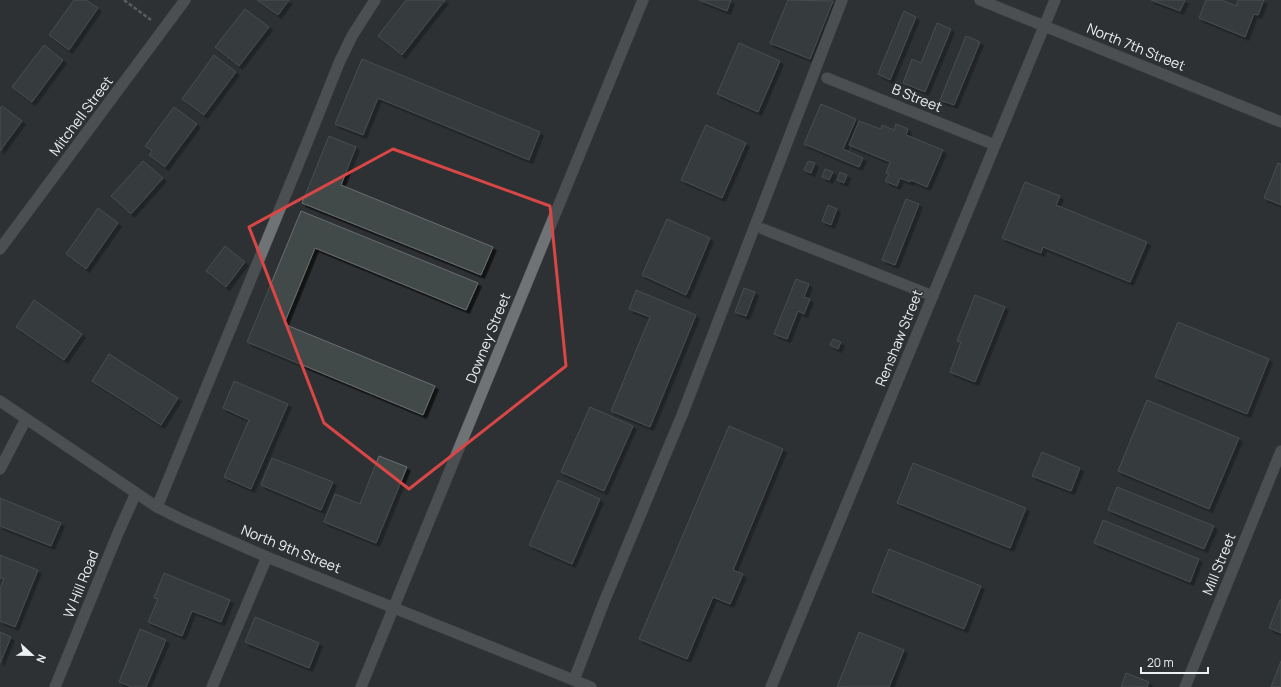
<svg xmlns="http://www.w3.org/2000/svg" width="1281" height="687" viewBox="0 0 1281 687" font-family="Manrope,sans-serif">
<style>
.building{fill:#434849;stroke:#696e6f;filter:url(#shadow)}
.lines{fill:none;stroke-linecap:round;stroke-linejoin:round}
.service-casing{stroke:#4a4c4e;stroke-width:12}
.minor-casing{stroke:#4a4c4e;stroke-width:12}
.tertiary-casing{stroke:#4a4c4e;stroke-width:12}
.path{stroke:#8f9193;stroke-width:2.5;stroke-dasharray:4 2;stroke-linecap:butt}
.service{stroke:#6f7376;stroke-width:11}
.minor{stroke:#6f7376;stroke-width:11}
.tertiary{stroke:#6f7376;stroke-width:11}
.marked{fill:none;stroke:#d94646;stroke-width:3;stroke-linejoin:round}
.labels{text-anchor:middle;stroke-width:3;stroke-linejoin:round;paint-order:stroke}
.street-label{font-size:14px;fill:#edeff1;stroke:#2e3133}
</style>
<defs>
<filter id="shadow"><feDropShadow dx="3.5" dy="3.5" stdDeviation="0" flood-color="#0009"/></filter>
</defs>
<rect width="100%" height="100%" fill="#2e3133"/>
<path class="building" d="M74 0H86L98 8 69 50 49 35Z
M257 0H289L278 15Z
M406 0H445L402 55 378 36Z
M699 0H731L727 11Z
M788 0 833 1 810 59 770 43Z
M1151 0H1185L1180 11Z
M1206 0H1222L1236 6 1238 0H1264L1258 15 1254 14 1245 37 1199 18Z
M245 9 269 27 239 66 215 47Z
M904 11 916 17 890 80 878 74Z
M937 23 951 29 925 92 903 83 912 59 921 63Z
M966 36 980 42 954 105 940 100Z
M739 43 780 61 758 112 717 94Z
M44 45 63 60 32 102 12 87Z
M214 55 236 72 204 115 182 99Z
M362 59 540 132 529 160 378 98 363 135 335 124Z
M821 104 856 119 843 149 863 158 859 167 804 144Z
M2 106 22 121 0 151V108Z
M174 107 197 124 165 167 149 155 152 151 145 146Z
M859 121 881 129 882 125 894 130 896 124 908 129 906 135 943 150 927 187 911 180 910 182 900 178 897 186 885 181 889 174 886 173 890 162 849 145Z
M706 125 746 143 722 198 681 180Z
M329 136 356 147 341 185 493 247 481 275 302 203Z
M143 161 163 178 131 214 111 196Z
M808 161 815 163 811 173 804 170Z
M1278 163 1281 164V205L1264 198Z
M825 169 833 172 829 180 822 177Z
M840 172 847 175 844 183 837 180Z
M1025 182 1060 196 1056 205 1147 242 1130 282 1043 247 1041 253 1002 238Z
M906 199 919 204 895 265 882 260Z
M828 205 837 209 831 225 822 221Z
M98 208 118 223 86 269 66 254Z
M301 211 478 283 466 310 315 248 284 324 435 386 423 415 247 342Z
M667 219 710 238 686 295 642 275Z
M225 246 245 262 226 287 206 271Z
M796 279 809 284 804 297 810 299 804 314 798 311 787 339 774 334Z
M744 288 755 292 746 316 735 312Z
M636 290 696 315 650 427 611 411 650 317 629 309Z
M975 295 1005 307 975 382 950 372 961 342 957 341Z
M34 300 82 334 64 360 16 327Z
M1178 322 1269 359 1247 414 1155 377Z
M833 339 841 342 838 349 830 345Z
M109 354 178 398 161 425 92 381Z
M234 381 288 404 251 489 224 477 249 420 223 408Z
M1147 400 1239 438 1209 509 1118 471Z
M590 407 633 426 604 491 561 472Z
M729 426 783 449 733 570 743 574 730 604 713 597 687 659 639 639Z
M1042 452 1080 468 1071 491 1032 476Z
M379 456 407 467 376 543 324 522 335 494 360 504Z
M272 458 333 482 321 510 261 485Z
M913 463 1026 508 1010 548 897 503Z
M558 480 600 499 572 564 529 545Z
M1117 487 1214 526 1204 549 1108 510Z
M0 498 61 523 51 546 0 526Z
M1103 520 1199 559 1190 582 1094 543Z
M889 549 981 586 964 629 872 592Z
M0 555 38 570 15 627 0 621V589L4 579 0 578Z
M164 573 230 600 221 622 192 611 182 636 148 622 158 599 154 598Z
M1280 600H1281V633L1269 628Z
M255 617 319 643 309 668 245 642Z
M140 629 166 640 146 687H132L119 682Z
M0 632 11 637 0 663Z
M859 632 904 650 889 687H837Z
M1281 661V687H1271Z
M1126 673 1149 682 1147 687H1121Z"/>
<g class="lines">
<g class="service-casing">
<path id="service" d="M0 469 26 419
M157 507 307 143 339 63 352 36 375 0
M574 680 604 602 682 415 842 0
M212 687 267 557"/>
</g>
<g class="minor-casing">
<path id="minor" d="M980 0 1281 122
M827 78 995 145
M763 229 933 296
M0 249 185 0
M55 687 118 533 136 493
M361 687 643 0
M771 687 1055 0
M1185 687 1281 451"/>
</g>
<g class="tertiary-casing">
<path id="tertiary" d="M0 401 157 507 183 520 267 557 591 687"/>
</g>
<path class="path" d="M124 0 151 20"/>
<use href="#service" class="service"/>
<use href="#minor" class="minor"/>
<use href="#tertiary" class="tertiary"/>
</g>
<path d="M0 0H1281V687H0ZM393 149 550 206 566 366 409 489 324 423 249 227Z" fill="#2e3133" fill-opacity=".55" fill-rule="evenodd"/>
<path class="marked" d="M393 149 550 206 566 366 409 489 324 423 249 227Z"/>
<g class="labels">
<g class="street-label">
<text transform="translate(1136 47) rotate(22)" y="5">North 7th Street</text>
<text transform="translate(917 98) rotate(22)" y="5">B Street</text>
<text transform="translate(81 116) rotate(-53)" y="5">Mitchell Street</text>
<text transform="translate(488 338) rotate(-68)" y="5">Downey Street</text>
<text transform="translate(899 338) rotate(-68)" y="5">Renshaw Street</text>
<text transform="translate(291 549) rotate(22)" y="5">North 9th Street</text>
<text transform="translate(1219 564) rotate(-68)" y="5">Mill Street</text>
<text transform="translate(81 584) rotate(-68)" y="5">W Hill Road</text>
</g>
</g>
<g transform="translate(32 655) rotate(112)" stroke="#2e3133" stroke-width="3" paint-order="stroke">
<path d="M0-3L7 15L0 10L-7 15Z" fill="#edeff1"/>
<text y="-6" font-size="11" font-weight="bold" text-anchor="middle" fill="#edeff1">N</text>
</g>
<path d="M1141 667v6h67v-6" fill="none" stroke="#edeff1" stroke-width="2"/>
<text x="1147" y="667" font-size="12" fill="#edeff1" stroke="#2e3133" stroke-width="3" paint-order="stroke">20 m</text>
</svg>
